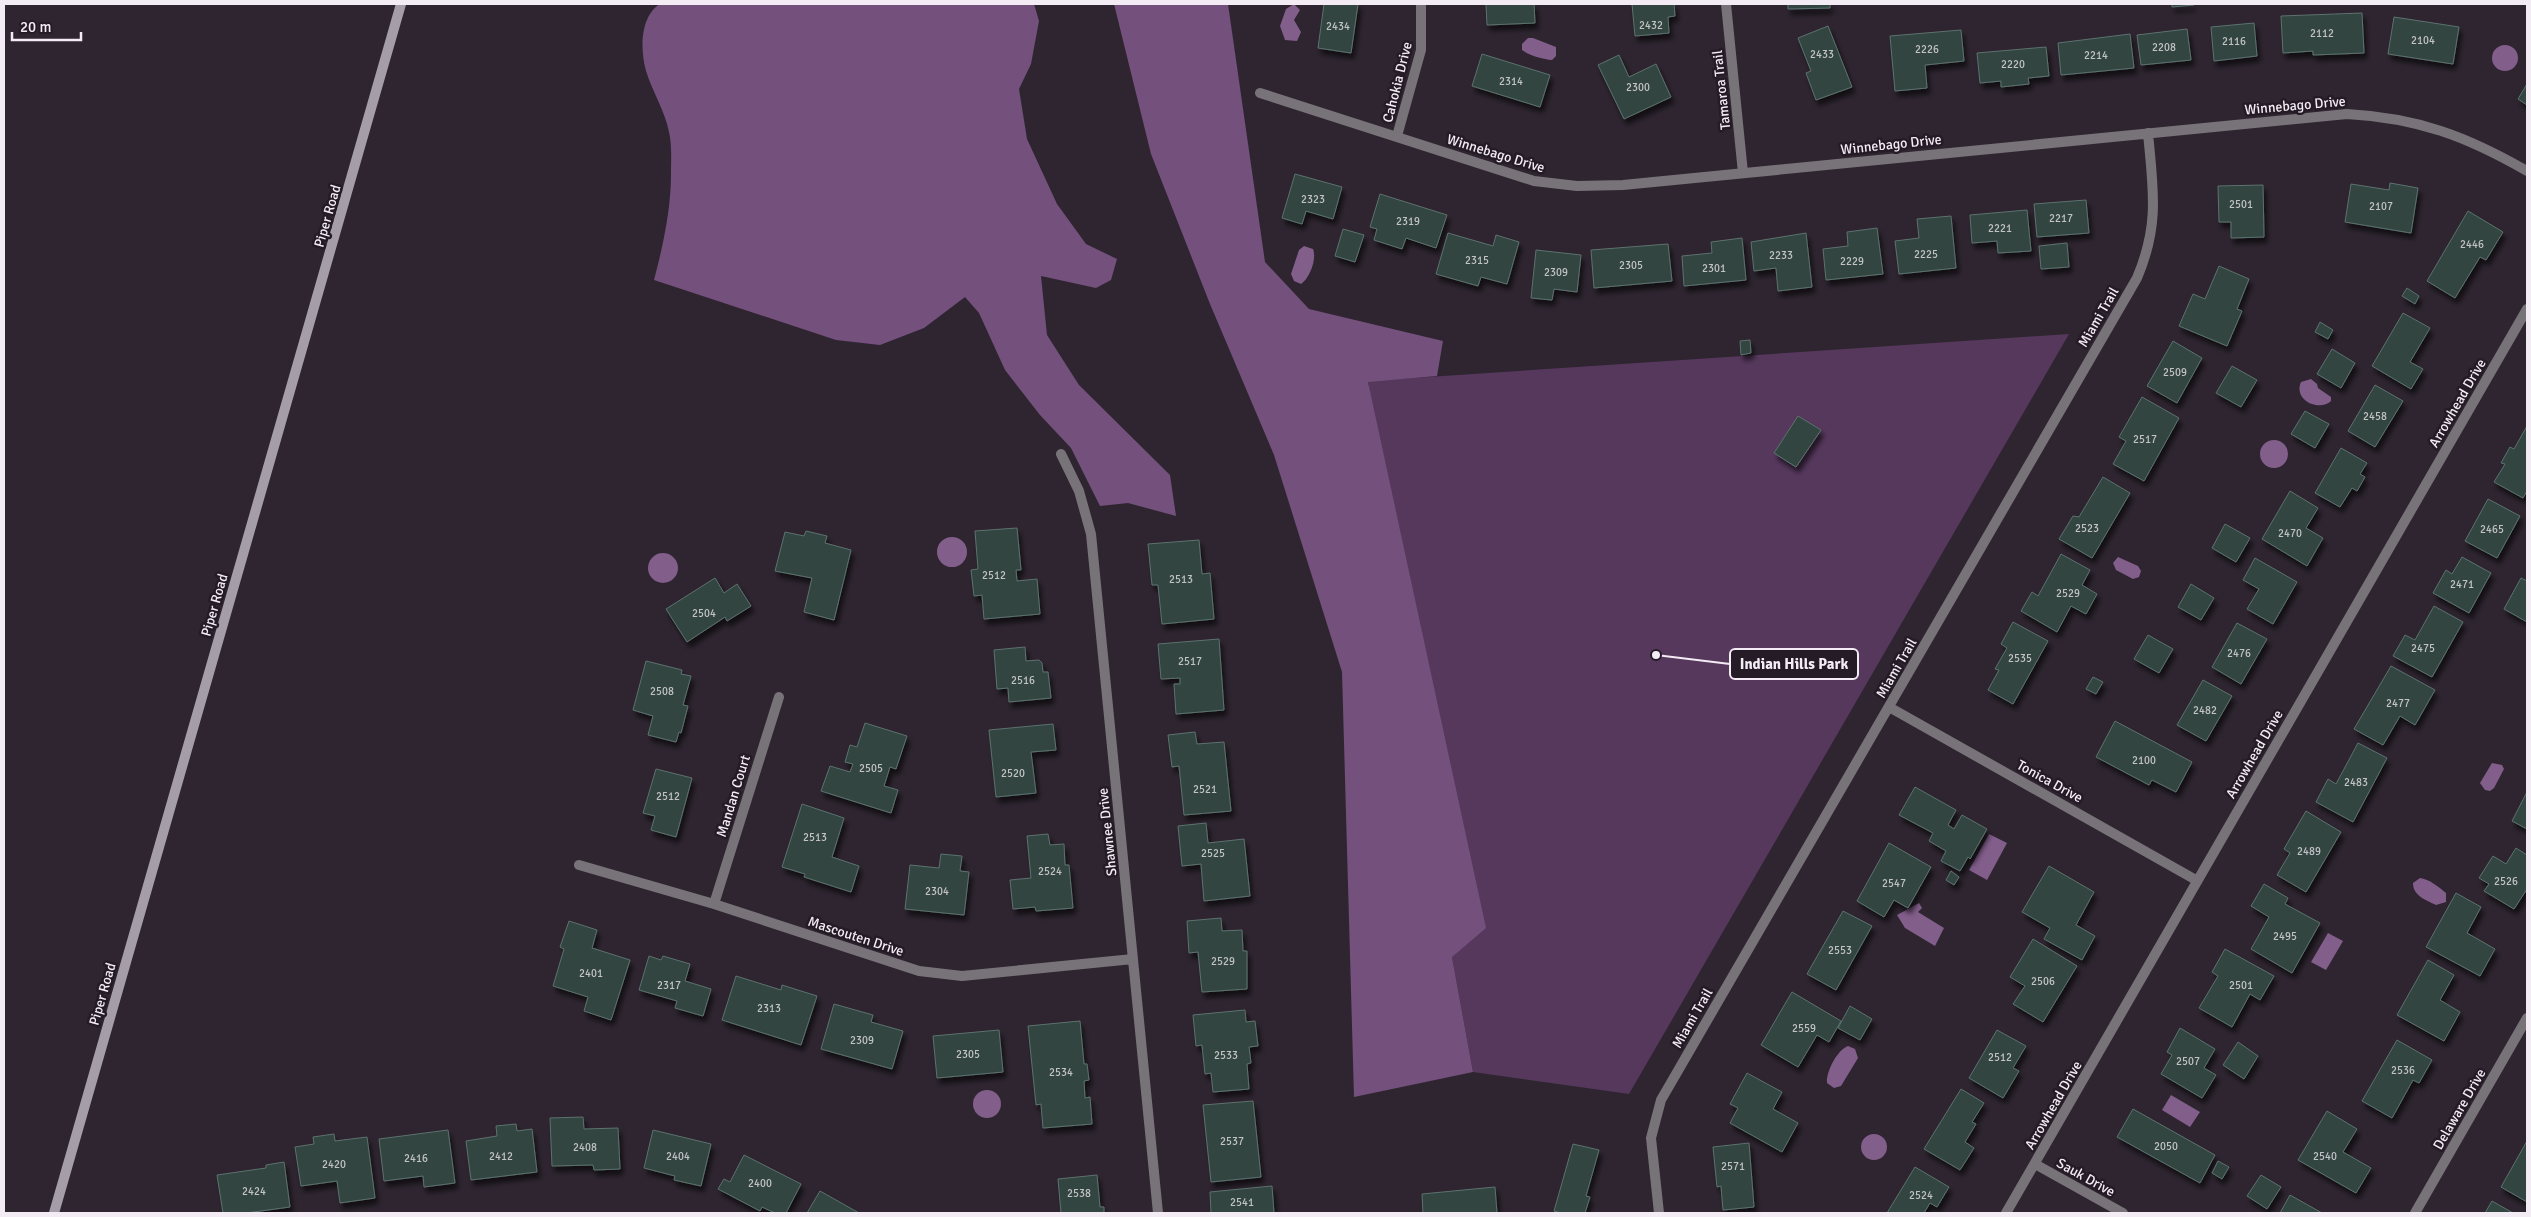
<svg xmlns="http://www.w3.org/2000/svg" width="2531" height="1217" viewBox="0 0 2531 1217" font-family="Signika,sans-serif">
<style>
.green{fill:#56385d}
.forest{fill:#74507c}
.water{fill:#825e8b}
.building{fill:#304440;stroke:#5d726e;filter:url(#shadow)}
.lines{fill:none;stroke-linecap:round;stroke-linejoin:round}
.street{stroke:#787379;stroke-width:10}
.secondary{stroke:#a59da7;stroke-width:10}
.labels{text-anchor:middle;stroke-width:5;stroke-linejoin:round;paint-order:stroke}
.number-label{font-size:11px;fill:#c2c2c7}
.street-label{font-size:14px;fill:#f3ecf4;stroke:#241b26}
.leader{fill:none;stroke:#f3ecf4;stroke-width:2}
.callout-dot{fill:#f3ecf4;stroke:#241b26;stroke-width:2}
.callout{fill:#241b26;stroke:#f3ecf4;stroke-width:2}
.callout-label{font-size:15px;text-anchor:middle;font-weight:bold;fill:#f3ecf4}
</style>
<defs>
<filter id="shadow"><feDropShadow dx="3" dy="5.5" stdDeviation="2.5" flood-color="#0009"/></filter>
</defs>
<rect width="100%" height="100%" fill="#2e2530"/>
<path class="green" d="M2069 334 1629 1094 1473 1072 1452 957 1368 381Z"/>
<path class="forest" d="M660 4H1034L1039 21 1031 64 1019 89 1027 139 1057 204 1086 244 1117 259 1111 280 1096 288 1041 276 1047 335 1079 385 1170 475 1176 516 1128 503 1100 506 1071 448 1040 415 1005 370 979 313 965 297 924 328 880 345 836 340 654 280C663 246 671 209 671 174 671 161 672 144 669 132 665 111 652 91 646 71 640 50 640 16 660 4Z
M1114 4H1228L1265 262 1309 309 1443 341 1437 376 1368 382 1486 928 1452 957 1473 1072 1354 1097 1342 672 1274 455 1210 304 1151 154Z"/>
<path class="water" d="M1294 4 1300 10 1294 20 1301 32 1297 41 1285 40 1280 26 1286 9Z
M1528 38H1533L1556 47V56L1552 60C1543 59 1530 56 1522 50V44Z
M2492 58a13 13 0 1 1 26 0a13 13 0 1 1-26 0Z
M1304 246 1313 249C1317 259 1310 278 1301 284L1294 281 1291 274 1299 250Z
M2311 379 2317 384 2318 388 2331 397V401C2319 412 2293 400 2301 382Z
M2260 454a14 14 0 1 1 28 0a14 14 0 1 1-28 0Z
M937 552a15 15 0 1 1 30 0a15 15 0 1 1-30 0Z
M648 568a15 15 0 1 1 30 0a15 15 0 1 1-30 0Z
M2118 557 2138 566 2141 571 2139 577 2133 579 2116 570 2113 563Z
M2492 763 2502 765 2504 769 2494 788 2490 791 2485 790 2480 783Z
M1989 834 2007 843 1987 880 1969 870Z
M2420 878C2429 879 2439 887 2446 893V902L2436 905C2426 900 2413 896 2413 883Z
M1919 903 1922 908 1918 912 1944 928 1935 946 1905 928 1897 915Z
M2328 933 2343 941 2326 970 2311 962Z
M1848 1046 1855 1049 1858 1058 1841 1086 1834 1088 1827 1083C1826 1072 1837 1050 1848 1046Z
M973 1104a14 14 0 1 1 28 0a14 14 0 1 1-28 0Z
M2171 1095 2200 1112 2190 1127 2162 1110Z
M1861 1147a13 13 0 1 1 26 0a13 13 0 1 1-26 0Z"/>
<path class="building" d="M1324 4H1358L1351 53 1318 48Z
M1486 4H1534L1535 23 1487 25Z
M1632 4H1674L1675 16 1668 17 1669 33 1635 36Z
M1788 4H1830V8L1788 9Z
M2172 4H2193L2194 5 2172 7Z
M2362 13 2364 53 2313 55V51L2283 53 2281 16Z
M2394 17 2459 27 2453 64 2388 54Z
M2254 23 2257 56 2214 61 2211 27Z
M1828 26 1852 87 1816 100 1806 73 1811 71 1798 38Z
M2187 29 2191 60 2141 65 2137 35Z
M1961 30 1964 61 1925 65 1927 88 1895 91 1890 36Z
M2130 34 2134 68 2061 75 2058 43Z
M2046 47 2049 76 2028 78 2029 84 2001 87V81L1980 83 1977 53Z
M1482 54 1550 75 1540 107 1472 86Z
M1619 55 1629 77 1656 64 1671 97 1624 119 1598 65Z
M2527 84V105L2518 99Z
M1295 174 1342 187 1333 219 1306 211 1302 224 1282 218Z
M2390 183 2418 188 2411 233 2345 222 2351 184 2389 190Z
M2263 185 2264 237 2231 238V222H2219L2218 186Z
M1380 194 1447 215 1436 248 1406 238 1402 249 1374 240 1377 229 1370 227Z
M2086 200 2089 233 2037 237 2034 204Z
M2027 210 2031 251 1998 253 1997 241 1972 243 1970 215Z
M2468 211 2503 232 2486 260 2480 257 2455 298 2427 281Z
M1951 216 1956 268 1899 274 1895 241 1919 238 1917 219Z
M1877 228 1883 274 1826 280 1823 249 1848 246 1847 232Z
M1343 229 1364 235 1355 262 1335 256Z
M1448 233 1493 246 1496 235 1519 242 1507 284 1481 277 1478 286 1436 274Z
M1806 233 1812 287 1778 291 1776 268 1754 271 1751 242Z
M1742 238 1746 280 1684 286 1682 256 1712 253 1711 242Z
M2067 243 2069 267 2041 269 2039 246Z
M1668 244 1672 281 1594 288 1591 250Z
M1536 250 1581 255 1577 292 1554 289 1552 300 1531 298Z
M2219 266 2249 279 2237 309 2242 311 2227 346 2179 326 2193 294 2205 299Z
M2407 288 2419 296 2415 304 2402 296Z
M2403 313 2430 328 2410 362 2423 369 2411 389 2372 366Z
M2320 322 2333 330 2328 339 2315 332Z
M1750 340 1751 353 1741 355 1740 341Z
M2173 341 2202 358 2177 403 2147 386Z
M2332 349 2355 363 2341 388 2317 374Z
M2232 366 2257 380 2241 407 2216 393Z
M2375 385 2403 401 2375 447 2348 431Z
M2142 397 2179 418 2144 481 2113 464 2126 441 2119 437Z
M2305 411 2329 424 2315 448 2291 434Z
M1798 416 1821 430 1796 467 1774 453Z
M2527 426V491L2523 498 2494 482 2505 464 2501 463 2510 447 2514 449Z
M2341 448 2367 463 2360 474 2365 477 2357 491 2352 488 2340 507 2315 493Z
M2103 477 2130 493 2092 558 2059 539 2073 516 2079 517Z
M2290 491 2318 508 2306 528 2323 538 2307 566 2262 539Z
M2488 499 2520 516 2497 558 2465 541Z
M2225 524 2250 538 2236 562 2212 548Z
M1017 528 1021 570H1016L1017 581 1037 579 1040 614 984 619 982 595 974 596 971 570 978 569 975 531Z
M806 531 827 536 825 543 851 550 834 620 804 612 812 578 775 571 785 532 804 536Z
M1199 540 1202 574 1210 573 1214 619 1162 624 1158 585H1152L1148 544Z
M2061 554 2090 570 2082 585 2097 594 2086 614 2071 606 2057 632 2021 611 2032 592 2038 596Z
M2462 557 2491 573 2469 613 2433 593 2446 570 2452 574Z
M2255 558 2297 582 2273 624 2247 609 2259 589 2243 580Z
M715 578 724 593 737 584 751 606 727 621 725 617 687 642 666 609Z
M2521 578 2527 581V622L2504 609Z
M2191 584 2214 598 2201 620 2178 607Z
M2434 606 2463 622 2432 677 2393 656 2405 635 2415 640Z
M2013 622 2048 641 2013 704 1988 690 1999 670 1995 669 2007 648 2001 644Z
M2237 623 2267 639 2241 684 2212 667Z
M2148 635 2173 649 2159 673 2134 659Z
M1219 639 1224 710 1176 714 1174 684H1180V678L1161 679 1158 644Z
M1025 647 1026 661 1039 660 1042 663 1043 672H1048L1051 698 1009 702 1008 688 997 689 994 650Z
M646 661 682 670 681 674 691 676 683 705 688 706 681 733 679 732 676 742 648 735 653 716 633 710Z
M2391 666 2435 690 2415 725 2400 716 2383 745 2354 729Z
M2093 677 2103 682 2096 694 2086 689Z
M2203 680 2232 696 2206 741 2177 725Z
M2115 721 2192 762 2176 792 2152 780 2149 785 2096 757Z
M865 723 907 736 896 769 890 767 884 786 898 790 891 813 821 791 830 766 850 772 853 764 845 762 850 745 857 747Z
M1053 724 1056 750 1031 752 1036 793 996 797 989 730Z
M1195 732 1197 744 1224 742 1231 811 1184 815 1179 766 1172 767 1168 735Z
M2358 743 2387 758 2353 822 2316 802 2328 779 2336 784Z
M656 769 692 778 676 837 651 830 655 816 643 813Z
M1915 787 1956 810 1948 825 1954 829 1962 815 1987 829 1970 859 1968 857 1960 871 1941 861 1946 851 1929 841 1933 833 1899 815Z
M2527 792V829L2512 821Z
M802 804 844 818 832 857 859 866 851 892 804 877 805 874 782 867Z
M2306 811 2341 832 2306 892 2277 875 2290 853 2284 849Z
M1206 823 1208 843 1244 839 1250 896 1204 901 1201 864 1182 866 1178 826Z
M1048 834 1050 845 1064 844 1065 865H1069L1073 908 1036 911 1035 907 1013 909 1010 880 1031 878 1027 836Z
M1889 843 1931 867 1908 908 1894 900 1884 917 1857 901Z
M2516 848 2527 855V889L2514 909 2484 891 2489 884 2479 878 2493 856 2506 864Z
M941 854 962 856 960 871 969 872 964 915 905 909 910 865 939 868Z
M2049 866 2094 892 2076 925 2095 936 2082 960 2044 939 2050 928 2022 912Z
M1951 871 1959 877 1954 885 1946 880Z
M2264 884 2288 898 2285 904 2320 923 2292 973 2251 949 2269 917 2251 906Z
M2456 893 2481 907 2467 933 2495 949 2480 976 2426 947Z
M1843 911 1872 926 1836 990 1807 974Z
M1221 918 1222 931 1242 930 1243 951H1247V989L1202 992 1198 952 1189 953 1187 921Z
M569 921 597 930 592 948 630 960 611 1020 584 1011 588 997 553 986 564 949 560 947Z
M2033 939 2077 966 2043 1022 2013 1004 2025 986 2010 977Z
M2225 949 2274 976 2260 1000 2250 994 2232 1027 2199 1008 2218 976 2212 972Z
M649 956 661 960 663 956 690 964 685 981 711 989 703 1016 675 1008 677 1001 639 990Z
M2428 960 2454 975 2440 1000 2460 1012 2444 1041 2397 1015Z
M736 976 781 990 782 985 817 996 801 1045 722 1020Z
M1792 992 1841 1021 1829 1042 1817 1035 1798 1067 1761 1045Z
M834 1004 873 1015 871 1022 903 1031 892 1069 821 1049Z
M1850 1006 1872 1019 1860 1040 1838 1028Z
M1245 1010 1246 1022 1255 1021 1258 1046 1249 1047 1251 1063 1247 1064 1249 1089 1213 1092 1211 1073 1205 1074 1202 1045 1196 1046 1193 1015Z
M1080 1021 1084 1064H1087L1089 1080 1084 1081 1085 1098 1090 1097 1092 1124 1043 1128 1041 1104 1036 1105 1028 1026Z
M2180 1028 2215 1049 2204 1068 2216 1075 2202 1098 2161 1074 2172 1055 2167 1052Z
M999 1030 1003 1072 937 1078 933 1036Z
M1997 1030 2026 1046 2013 1068 2019 1071 2003 1098 1969 1078Z
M2397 1040 2432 1060 2419 1083 2413 1080 2392 1118 2362 1101Z
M2238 1042 2258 1056 2244 1079 2223 1065Z
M1747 1073 1782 1092 1773 1109 1798 1123 1782 1152 1730 1123 1738 1108 1730 1104Z
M1961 1089 1984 1103 1972 1122 1976 1124 1965 1142 1974 1148 1960 1170 1924 1149Z
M1253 1101 1261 1177 1211 1182 1203 1105Z
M2133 1109 2215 1155 2200 1183 2117 1137Z
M2327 1111 2357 1129 2343 1152 2371 1168 2356 1193 2298 1160Z
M583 1117 584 1129 618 1128 620 1169 594 1170 593 1165 552 1166 550 1118Z
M516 1124 517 1131 532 1129 537 1172 471 1180 466 1141 497 1136 496 1126Z
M448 1130 455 1183 424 1187 423 1176 384 1181 379 1139Z
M653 1130 711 1144 701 1186 674 1180 675 1176 644 1168Z
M334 1134 335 1141 367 1137 375 1198 340 1203 337 1181 301 1186 295 1147 314 1144 313 1137Z
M2527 1141V1202L2501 1187Z
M1749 1143 1754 1207 1723 1210 1721 1186 1717 1187 1713 1147Z
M1573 1144 1599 1150 1586 1196 1590 1197 1585 1213H1561L1554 1211Z
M744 1155 801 1184 786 1213H775L762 1207 760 1211 718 1189 724 1179 730 1182Z
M2218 1161 2229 1167 2222 1179 2212 1173Z
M284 1162 290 1207 246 1213H223L217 1175 266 1168V1165Z
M1915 1167 1949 1187 1937 1207 1930 1203 1924 1213H1887Z
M1097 1175 1100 1207H1104V1213H1061L1058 1179Z
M2261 1175 2281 1187 2267 1209 2247 1196Z
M1272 1186 1274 1213H1211L1210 1192Z
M1495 1187 1497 1213H1423L1422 1194Z
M820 1191 859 1213H807Z
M2290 1195 2322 1213H2280Z
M2492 1201 2513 1213H2485Z"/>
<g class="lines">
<path class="street" d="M1726 4 1743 173
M1260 93 1534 181 1577 186 1623 185 2347 114C2418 118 2466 136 2527 171
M1397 136 1421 50V4
M1061 454 1079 491 1091 534 1158 1213
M1889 707 2196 880
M579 865 714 904 919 971 962 976 1133 959
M714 904 779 697
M2035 1164 2123 1213
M1659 1213 1651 1138 1661 1100 2137 278C2160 224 2153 189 2148 133
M2006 1213 2527 309
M2415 1213 2527 1018"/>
<path class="secondary" d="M54 1213 401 4"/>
</g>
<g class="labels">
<g class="number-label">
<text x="1651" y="29">2432</text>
<text x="1338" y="30">2434</text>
<text x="2322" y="37">2112</text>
<text x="2423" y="44">2104</text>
<text x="2234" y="45">2116</text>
<text x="2164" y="51">2208</text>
<text x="1927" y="53">2226</text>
<text x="1822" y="58">2433</text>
<text x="2096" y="59">2214</text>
<text x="2013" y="68">2220</text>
<text x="1511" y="85">2314</text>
<text x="1638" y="91">2300</text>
<text x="1313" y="203">2323</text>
<text x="2241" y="208">2501</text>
<text x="2381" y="210">2107</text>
<text x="2061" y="222">2217</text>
<text x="1408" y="225">2319</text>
<text x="2000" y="232">2221</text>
<text x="2472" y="248">2446</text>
<text x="1926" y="258">2225</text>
<text x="1781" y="259">2233</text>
<text x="1477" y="264">2315</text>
<text x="1852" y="265">2229</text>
<text x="1631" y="269">2305</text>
<text x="1714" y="272">2301</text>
<text x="1556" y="276">2309</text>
<text x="2175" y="376">2509</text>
<text x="2375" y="420">2458</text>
<text x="2145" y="443">2517</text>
<text x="2087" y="532">2523</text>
<text x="2492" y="533">2465</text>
<text x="2290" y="537">2470</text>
<text x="994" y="579">2512</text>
<text x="1181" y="583">2513</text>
<text x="2462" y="588">2471</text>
<text x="2068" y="597">2529</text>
<text x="704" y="617">2504</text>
<text x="2423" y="652">2475</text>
<text x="2239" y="657">2476</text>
<text x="2020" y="662">2535</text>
<text x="1190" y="665">2517</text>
<text x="1023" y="684">2516</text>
<text x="662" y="695">2508</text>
<text x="2398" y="707">2477</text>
<text x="2205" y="714">2482</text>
<text x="2144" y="764">2100</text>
<text x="871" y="772">2505</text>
<text x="1013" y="777">2520</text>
<text x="2356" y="786">2483</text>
<text x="1205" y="793">2521</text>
<text x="668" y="800">2512</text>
<text x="815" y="841">2513</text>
<text x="2309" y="855">2489</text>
<text x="1213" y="857">2525</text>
<text x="1050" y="875">2524</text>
<text x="2506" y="885">2526</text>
<text x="1894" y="887">2547</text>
<text x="937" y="895">2304</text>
<text x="2285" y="940">2495</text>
<text x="1840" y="954">2553</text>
<text x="1223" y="965">2529</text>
<text x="591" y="977">2401</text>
<text x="2043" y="985">2506</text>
<text x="669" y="989">2317</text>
<text x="2241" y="989">2501</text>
<text x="769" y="1012">2313</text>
<text x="1804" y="1032">2559</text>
<text x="862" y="1044">2309</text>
<text x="968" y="1058">2305</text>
<text x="1226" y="1059">2533</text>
<text x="2000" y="1061">2512</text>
<text x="2188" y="1065">2507</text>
<text x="2403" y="1074">2536</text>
<text x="1061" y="1076">2534</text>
<text x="1232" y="1145">2537</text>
<text x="2166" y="1150">2050</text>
<text x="585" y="1151">2408</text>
<text x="501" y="1160">2412</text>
<text x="678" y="1160">2404</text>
<text x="2325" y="1160">2540</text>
<text x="416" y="1162">2416</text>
<text x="334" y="1168">2420</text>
<text x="1733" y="1170">2571</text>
<text x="760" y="1187">2400</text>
<text x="254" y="1195">2424</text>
<text x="1079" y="1197">2538</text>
<text x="1921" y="1199">2524</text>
<text x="1242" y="1206">2541</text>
</g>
<g class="street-label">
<text transform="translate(1397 82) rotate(-76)" y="5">Cahokia Drive</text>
<text transform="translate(1721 90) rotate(-96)" y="5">Tamaroa Trail</text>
<text transform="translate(2295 105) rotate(-5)" y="5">Winnebago Drive</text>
<text transform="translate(1891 144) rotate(-6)" y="5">Winnebago Drive</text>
<text transform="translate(1496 153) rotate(17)" y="5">Winnebago Drive</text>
<text transform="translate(327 216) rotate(-74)" y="5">Piper Road</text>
<text transform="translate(2098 317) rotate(-60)" y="5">Miami Trail</text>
<text transform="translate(2457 403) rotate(-60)" y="5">Arrowhead Drive</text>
<text transform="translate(214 605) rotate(-74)" y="5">Piper Road</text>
<text transform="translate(1896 668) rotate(-60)" y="5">Miami Trail</text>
<text transform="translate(2254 754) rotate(-60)" y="5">Arrowhead Drive</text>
<text transform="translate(2050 781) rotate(29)" y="5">Tonica Drive</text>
<text transform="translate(733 796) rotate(-73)" y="5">Mandan Court</text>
<text transform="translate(1107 832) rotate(-96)" y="5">Shawnee Drive</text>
<text transform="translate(856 936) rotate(18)" y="5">Mascouten Drive</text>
<text transform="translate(102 994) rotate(-74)" y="5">Piper Road</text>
<text transform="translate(1692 1018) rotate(-60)" y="5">Miami Trail</text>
<text transform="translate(2053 1105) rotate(-60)" y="5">Arrowhead Drive</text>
<text transform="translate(2459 1109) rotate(-60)" y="5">Delaware Drive</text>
<text transform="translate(2086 1177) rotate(29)" y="5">Sauk Drive</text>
</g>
</g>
<path class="leader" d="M1656 655L1730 664"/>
<circle class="callout-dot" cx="1656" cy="655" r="5"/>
<rect class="callout" x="1730" y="649" width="128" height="30" rx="5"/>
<g class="callout-label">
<text x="1794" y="669">Indian Hills Park</text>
</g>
<rect width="2531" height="1217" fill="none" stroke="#f3ecf4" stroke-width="10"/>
<path d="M12 32v8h69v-8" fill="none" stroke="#f3ecf4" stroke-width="2.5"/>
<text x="20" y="32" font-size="15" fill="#f3ecf4" stroke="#241b26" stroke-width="4" paint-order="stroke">20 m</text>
</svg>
